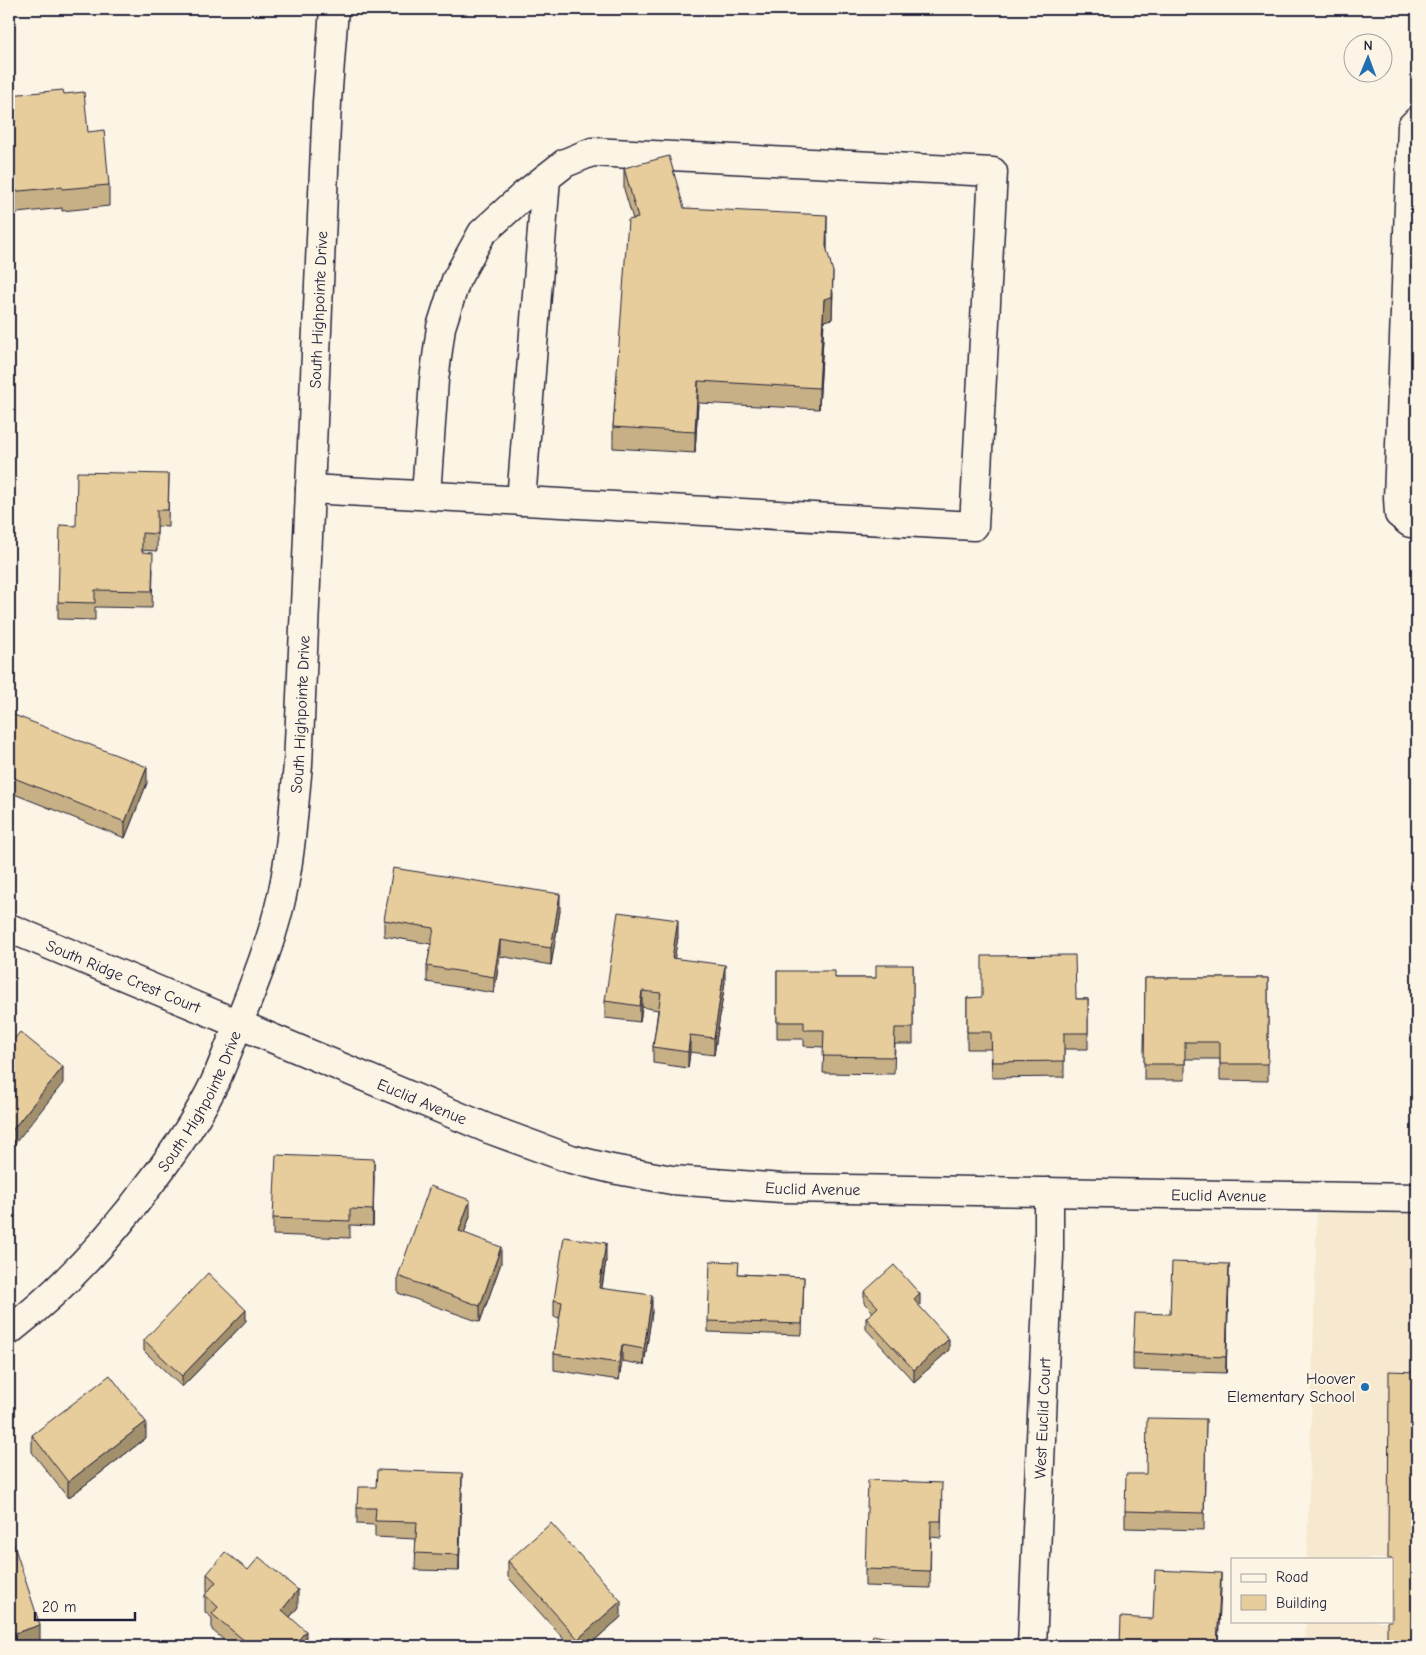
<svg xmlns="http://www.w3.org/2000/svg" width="1426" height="1655" viewBox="0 0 1426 1655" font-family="'Comic Neue',sans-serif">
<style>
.built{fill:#f6e9cf}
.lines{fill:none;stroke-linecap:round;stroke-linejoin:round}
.minor-casing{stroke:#22223b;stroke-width:31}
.minor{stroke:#fcf5e5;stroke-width:28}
.wall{fill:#c7b086;stroke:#22223b}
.shaded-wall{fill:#a2906d;stroke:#22223b}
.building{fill:#e7cd9c;stroke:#22223b}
.poi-dot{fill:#1f6fb2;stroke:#fcf5e5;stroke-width:2}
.labels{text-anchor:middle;stroke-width:4;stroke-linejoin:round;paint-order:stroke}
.street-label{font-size:16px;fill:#22223b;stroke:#fcf5e5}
.poi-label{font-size:16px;fill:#22223b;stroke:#fcf5e5;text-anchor:end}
</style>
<rect width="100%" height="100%" fill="#fcf5e5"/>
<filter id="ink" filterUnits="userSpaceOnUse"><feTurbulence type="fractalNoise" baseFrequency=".02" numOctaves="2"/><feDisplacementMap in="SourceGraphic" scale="10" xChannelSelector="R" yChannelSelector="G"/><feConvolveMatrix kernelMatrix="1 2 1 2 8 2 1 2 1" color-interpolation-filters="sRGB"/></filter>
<g filter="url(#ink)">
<path class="built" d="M1317 1211 1417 1214V1646H1305L1306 1621H1392V1559H1307Z"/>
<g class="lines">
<g class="minor-casing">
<g id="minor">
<path d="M1417 121 1412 126 1398 498 1399 514 1410 523 1417 524"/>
<path d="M310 489 974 526 993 172 592 152 565 163 524 195 482 233 456 280 441 327 434 380 426 495"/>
<path d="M521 501 546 178"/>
<path id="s1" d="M9 928 489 1129 571 1159 612 1169 672 1180 782 1188 1417 1198"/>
<path id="s2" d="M9 1331C64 1288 111 1237 152 1181 176 1150 198 1117 215 1082 225 1059 234 1035 243 1012 257 977 270 944 279 908 291 861 293 813 298 765L327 102 334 9"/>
<path id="s3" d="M1032 1646 1049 1255V1192"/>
</g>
</g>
<use href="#minor" class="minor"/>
</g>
<path class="wall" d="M64 94 88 132 109 185V206L62 211V208L9 214V95Z
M624 168 684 208 827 236V250L833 294 832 319 824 321 819 409 698 403 695 453 613 448V427L633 219 624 189Z
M169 474 168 527 157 526V551L142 550V552L153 569 152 608 95 607V620L58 619V602L76 526Z
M9 713 147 783 125 838 9 792Z
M560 911 551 965 500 956 494 993 427 982V966L431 944 384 936V920Z
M678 937 674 958 725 982 714 1055 690 1052 688 1068 653 1063V1047L658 1010 642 1007 640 1022 605 1018V1001Z
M913 965V1044H895L894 1074 823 1073 824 1047 804 1046V1039H777V971L835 978H876Z
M1145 978H1268V1081L1220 1080V1059H1185V1080H1144Z
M967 998 1088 999V1049H1064V1077L992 1078 991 1049H967Z
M374 1176 373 1226 350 1225V1238L273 1235V1218Z
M470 1216 464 1233 501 1263 480 1322 398 1293V1276Z
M606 1260 602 1288 652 1312 644 1365 622 1361 619 1380 554 1370V1354L560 1318 554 1317V1300Z
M739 1274 804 1277 802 1335 708 1332V1321Z
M1229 1280 1226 1373 1133 1370V1353L1170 1314Z
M864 1292 920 1305 919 1306 949 1350 914 1382 866 1329V1318L873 1312 864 1303Z
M246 1321 182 1387 144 1351V1340Z
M1206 1419 1204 1530 1125 1528V1511L1146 1474Z
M32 1435 146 1438 68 1498 32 1452Z
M376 1487 462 1489 459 1571 415 1570 416 1539 375 1537V1525L357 1524V1508Z
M942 1499 941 1538 931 1537 930 1588 865 1586V1569Z
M508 1561 621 1617 588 1646H570L508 1577Z
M248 1570 298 1607 290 1617 306 1646H231L212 1630V1618L205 1612V1595L208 1592 207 1591V1574Z"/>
<path class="shaded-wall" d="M827 215V236L826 267V246Z
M833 272 832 319 824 321 819 409V388L824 299Z
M698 381V403L695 453V432Z
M147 767V783L125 838V822Z
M560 894V911L551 965V948Z
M678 920V937L672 974V958Z
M500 940V956L494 993V977Z
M725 965V982L714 1055V1038Z
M642 991V1007L640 1022V1006Z
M690 1035V1052L688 1068V1052Z
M63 1067V1083L9 1151V1134Z
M374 1159V1176L373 1226V1210Z
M470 1200V1216L459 1248V1231Z
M606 1243V1260L599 1304V1288Z
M501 1247V1263L480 1322V1306Z
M1229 1264V1280L1226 1373V1357Z
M920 1294V1305L914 1311V1300Z
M652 1295V1312L644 1365V1349Z
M246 1310V1321L182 1387V1376Z
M949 1339V1350L914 1382V1370Z
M622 1345V1361L619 1380V1363Z
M146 1422V1438L68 1498V1482Z
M462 1473V1489L459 1571V1555Z
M1221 1573V1589L1218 1646H1217Z
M298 1590V1607L282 1627V1610Z
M621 1601V1617L588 1646H578V1639Z
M40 1625V1642L25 1646H9V1635Z
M306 1631V1646H293Z"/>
<path class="building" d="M63 90 64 94 84 92 88 132 104 130 109 185 62 189V187L9 192V95Z
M669 156 684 208 827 215 826 246 833 272 832 297 824 299 819 388 698 381 695 432 613 427 628 220 638 218 624 168Z
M77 472 169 474 168 510H157V534L142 533V552L153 553 152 591 95 590V603L58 602 60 525 76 526Z
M9 713 147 767 125 822 9 776Z
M393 868 560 894 551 948 500 940 494 977 427 966 434 928 384 920Z
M618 912 678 920 672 958 725 965 714 1038 690 1035 688 1052 653 1047 661 993 642 991 640 1006 605 1001Z
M1075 955 1076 999H1088V1033H1064V1061L992 1062 991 1032H967V998L982 997V956Z
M876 965H913V1028H895L894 1057 823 1056 824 1030H804V1022H777V971H835V978H876Z
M1145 978H1268V1064H1220V1042H1185V1064H1144Z
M20 1032 63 1067 9 1134V1046Z
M276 1155 374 1159 373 1210 350 1209V1221L273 1218Z
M430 1186 470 1200 459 1231 501 1247 480 1306 398 1276Z
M564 1237 606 1243 599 1288 652 1295 644 1349 622 1345 619 1363 554 1354 562 1302 554 1300Z
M710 1261 739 1262 738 1274 804 1277 802 1324 708 1321Z
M1172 1262 1229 1264 1226 1357 1133 1353 1135 1313 1170 1314Z
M894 1265 920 1294 914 1300 949 1339 914 1370 866 1318 878 1307 864 1292Z
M208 1273 246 1310 182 1376 144 1340Z
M1389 1371 1417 1372V1646H1387V1621H1392V1559H1388Z
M110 1375 146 1422 68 1482 32 1435Z
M1147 1418 1206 1419 1204 1513 1125 1511 1126 1474H1146Z
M377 1470 462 1473 459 1555 415 1553 417 1522 375 1521 376 1508H357L358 1487H376Z
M868 1480 942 1483 941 1521H931L930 1571 865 1569Z
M551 1523 621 1601 578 1639 508 1561Z
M9 1533H10L40 1625 9 1635Z
M225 1552 248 1570 259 1557 298 1590 282 1610 306 1631 293 1646H251L212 1614 218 1607 205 1595 216 1582 207 1574Z
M1155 1570 1221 1573 1217 1646H1120L1121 1617 1153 1619Z
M873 1635 929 1646H871Z"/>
</g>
<circle class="poi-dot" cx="1365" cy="1387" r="5"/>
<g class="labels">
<g class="street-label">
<text dy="6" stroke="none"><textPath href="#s2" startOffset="1111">South Highpointe Drive</textPath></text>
<text dy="6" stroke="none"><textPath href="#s2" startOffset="706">South Highpointe Drive</textPath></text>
<text dy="6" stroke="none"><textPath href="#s1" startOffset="124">South Ridge Crest Court</textPath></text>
<text dy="6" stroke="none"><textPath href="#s2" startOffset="301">South Highpointe Drive</textPath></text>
<text dy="6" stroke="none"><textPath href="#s1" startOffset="448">Euclid Avenue</textPath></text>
<text dy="6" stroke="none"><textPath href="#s1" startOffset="852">Euclid Avenue</textPath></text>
<text dy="6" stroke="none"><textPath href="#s1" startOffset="1258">Euclid Avenue</textPath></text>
<text dy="6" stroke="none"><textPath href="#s3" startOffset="228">West Euclid Court</textPath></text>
</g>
<g class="poi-label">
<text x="1355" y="1384">Hoover<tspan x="1355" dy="18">Elementary School</tspan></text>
</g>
</g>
<rect width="1426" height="1655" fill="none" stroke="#fcf5e5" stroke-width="30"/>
<rect x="15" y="15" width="1396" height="1625" fill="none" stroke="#22223b" stroke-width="2" filter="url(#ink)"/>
<rect x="1231" y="1558" width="162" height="65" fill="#fcf5e5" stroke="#a5a1a1"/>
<rect x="1241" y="1574" width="25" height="8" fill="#fcf5e5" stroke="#a5a1a1"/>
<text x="1276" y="1582" font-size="15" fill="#22223b">Road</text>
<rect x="1241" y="1595" width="25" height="15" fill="#e7cd9c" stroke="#a5a1a1"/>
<text x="1276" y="1608" font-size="15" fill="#22223b">Building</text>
<g transform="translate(1368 58) rotate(1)"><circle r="24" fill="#fcf5e5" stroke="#a5a1a1"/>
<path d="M0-4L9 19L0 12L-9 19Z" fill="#1f6fb2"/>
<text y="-8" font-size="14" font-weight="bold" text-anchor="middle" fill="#22223b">N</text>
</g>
<path d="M35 1612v8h100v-8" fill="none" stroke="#22223b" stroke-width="2.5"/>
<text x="42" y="1612" font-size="15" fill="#22223b" stroke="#fcf5e5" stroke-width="4" paint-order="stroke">20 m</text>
</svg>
